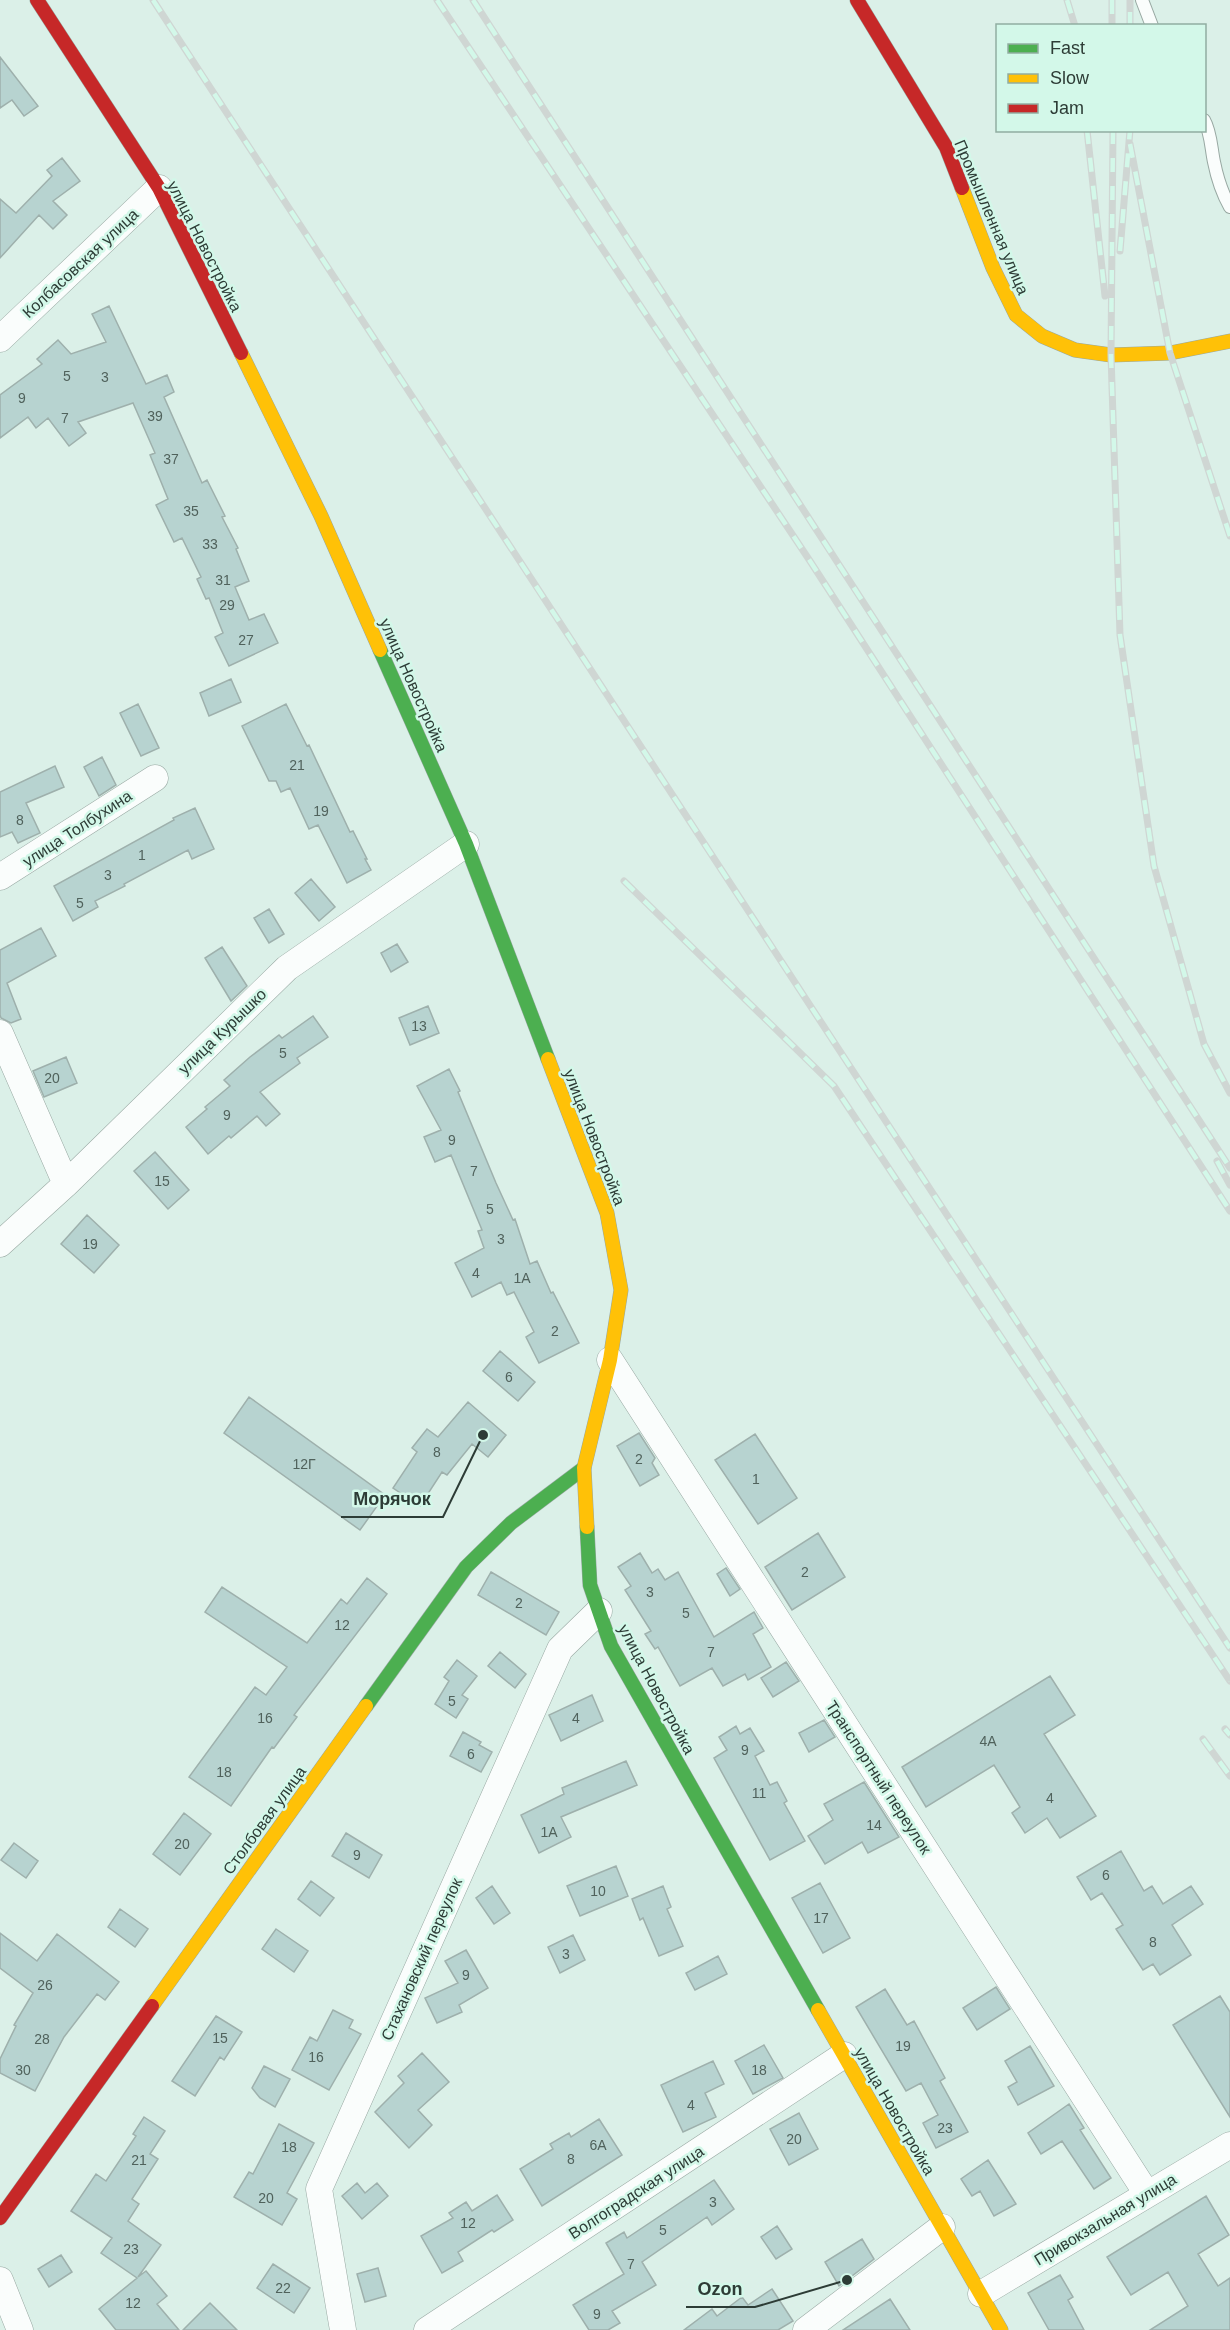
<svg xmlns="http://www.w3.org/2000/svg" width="1230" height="2330" viewBox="0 0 1230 2330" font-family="Helvetica,sans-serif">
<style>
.building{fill:#b7d3d0;stroke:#9eb0ac;stroke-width:1.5}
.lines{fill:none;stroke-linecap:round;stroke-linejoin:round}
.lane-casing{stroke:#98a8a2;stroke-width:14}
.street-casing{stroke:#98a8a2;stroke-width:27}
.fast-casing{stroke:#98a8a2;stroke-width:15}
.slow-casing{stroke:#98a8a2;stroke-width:15}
.jam-casing{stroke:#98a8a2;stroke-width:15}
.lane{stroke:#fafdfc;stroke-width:12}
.street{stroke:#fafdfc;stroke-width:26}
.fast{stroke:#4caf50;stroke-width:14}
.slow{stroke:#ffc107;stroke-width:14}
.jam{stroke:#c62828;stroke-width:14}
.rail-casing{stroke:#cfd6d3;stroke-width:7}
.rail{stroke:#d3f8e9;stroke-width:4.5;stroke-dasharray:14;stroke-linecap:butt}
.labels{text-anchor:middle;stroke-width:5;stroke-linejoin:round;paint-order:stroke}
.number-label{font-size:14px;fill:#50625c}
.street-label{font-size:16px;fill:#2d3c36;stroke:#d3f8e9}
.leader{fill:none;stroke:#2d3c36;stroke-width:2}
.callout-dot{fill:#2d3c36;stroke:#d3f8e9;stroke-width:2}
.callout-label{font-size:18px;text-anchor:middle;font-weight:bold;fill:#2d3c36;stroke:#d3f8e9;stroke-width:5;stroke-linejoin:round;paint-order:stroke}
</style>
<rect width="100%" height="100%" fill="#dbf0e8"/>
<path class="building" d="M0 57 38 106 24 116 12 100 0 108Z
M62 158 80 181 53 201 67 215 53 229 39 215 0 258V199L16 213 52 176 47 170Z
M109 306 146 384 167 375 174 392 164 397 202 483 207 480 225 516 222 517 238 548 236 549 249 581 235 587 249 620 264 614 278 643 229 666 215 637 223 633 209 598 206 599 197 579 201 577 182 538 174 542 156 505 168 499 150 455 155 453 133 403 78 422 86 433 69 446 48 418 36 428 28 417 0 438V395L42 364 37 359 58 340 71 354 106 342 92 314Z
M231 679 241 702 209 716 200 693Z
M138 704 159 748 141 756 120 713Z
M286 704 307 746 309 745 350 832 353 831 367 859H365L371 870 347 883 318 825 309 829 290 788 281 792 276 781H269L242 726Z
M102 757 116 785 99 796 84 767Z
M55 766 64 787 26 803 40 833 18 843 12 832 0 837V792Z
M195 808 214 849 192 859 188 850 124 884 125 886 95 901 98 907 73 921 54 886 174 820 173 818Z
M311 879 335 907 319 921 295 893Z
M269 909 284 934 269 943 254 918Z
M41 928 56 956 7 983 21 1019 11 1023 1 1018 0 1015V950Z
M397 944 408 962 391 972 381 953Z
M222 947 247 986 231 1001 205 958Z
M428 1006 439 1033 410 1045 399 1018Z
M313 1016 328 1037 297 1058 300 1063 260 1092 280 1114 266 1126 257 1116 231 1138 229 1136 208 1154 186 1127 207 1109 205 1107 230 1086 224 1080 250 1057 279 1035 282 1038Z
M66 1057 77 1083 44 1097 33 1071Z
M449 1069 460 1091 458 1092 496 1183 513 1220 515 1219 530 1264 537 1261 551 1293 553 1292 579 1343 539 1363 526 1337 534 1332 514 1292 507 1295 501 1282 472 1297 455 1263 484 1248 478 1231 482 1230 451 1155 435 1162 424 1137 441 1130 417 1086Z
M155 1152 189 1190 168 1209 134 1171Z
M87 1215 119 1245 94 1273 61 1244Z
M500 1351 535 1382 518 1401 483 1371Z
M249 1397 385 1495 360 1530 224 1433Z
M468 1402 506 1435 488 1457 472 1444 447 1475 442 1472 420 1506 393 1488 417 1452 412 1448 427 1429 438 1437Z
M639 1433 655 1458 652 1463 659 1475 640 1486 617 1446Z
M755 1434 797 1498 758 1524 715 1460Z
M818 1533 845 1577 792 1610 765 1567Z
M640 1553 652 1573 658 1569 665 1580 678 1572 714 1637 754 1612 763 1628 753 1634 771 1667 748 1680 745 1674 723 1686 712 1668 680 1686 658 1647 655 1649 645 1634 651 1631 625 1590 631 1586 618 1567Z
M726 1568 740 1589 730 1596 717 1574Z
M491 1572 559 1612 546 1635 478 1595Z
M367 1578 387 1594 294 1715 297 1717 274 1748 272 1747 231 1806 189 1777 255 1687 266 1695 287 1667 205 1612 222 1587 307 1643 341 1599 347 1604Z
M500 1652 526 1674 515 1688 488 1666Z
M457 1660 477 1676 462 1695 468 1699 456 1718 435 1704 449 1681 444 1677Z
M786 1662 799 1681 773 1697 761 1678Z
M1050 1676 1075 1715 1044 1734 1096 1816 1060 1838 1047 1818 1025 1833 1012 1813 1020 1807 994 1765 926 1807 902 1767Z
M592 1695 603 1721 561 1741 549 1715Z
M824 1720 835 1737 809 1752 799 1733Z
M736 1726 740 1734 750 1728 764 1751 755 1756 770 1785 777 1782 787 1801 784 1803 805 1841 770 1860 714 1758 727 1750 719 1737Z
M463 1732 481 1742 479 1745 492 1752 481 1772 450 1756Z
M626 1761 637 1785 561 1817 571 1837 539 1853 521 1815 564 1794 562 1788Z
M864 1782 899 1837 868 1853 862 1842 825 1864 808 1836 833 1820 824 1804Z
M184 1813 211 1834 180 1875 153 1854Z
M346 1833 382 1855 369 1878 332 1856Z
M14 1843 38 1861 26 1878 1 1860Z
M1121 1851 1144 1891 1152 1886 1163 1904 1191 1886 1203 1904 1172 1925 1191 1955 1160 1975 1153 1964 1143 1970 1116 1929 1123 1925 1102 1893 1091 1900 1077 1877Z
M616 1866 628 1896 580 1916 567 1886Z
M311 1881 334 1898 320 1916 298 1899Z
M820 1883 850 1938 823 1953 792 1898Z
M492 1886 510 1913 494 1924 476 1898Z
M663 1886 671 1907 667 1909 683 1946 659 1956 643 1918 640 1920 632 1899Z
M120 1909 148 1929 135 1947 108 1927Z
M276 1929 308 1951 294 1972 262 1949Z
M0 1933 37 1961 57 1934 119 1982 105 2000 97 1994 64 2037 35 2091 0 2073V2059L16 2026 14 2025 33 1993 0 1968Z
M573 1935 585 1960 560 1973 548 1947Z
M466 1950 488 1988 459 2005 462 2012 437 2023 425 1998 458 1983 445 1961Z
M718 1956 727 1974 695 1990 686 1973Z
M996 1987 1010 2009 977 2030 963 2008Z
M885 1989 907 2025 914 2021 927 2045 945 2078 940 2081 968 2132 936 2148 923 2123 938 2115 921 2083 906 2091 856 2007Z
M1220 1996 1230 2012V2117L1173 2025Z
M333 2010 353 2020 349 2028 361 2034 329 2090 292 2070 310 2037 317 2041Z
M216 2016 242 2032 224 2060 220 2057 195 2096 172 2081Z
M764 2045 783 2078 753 2094 735 2061Z
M1030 2046 1054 2086 1018 2105 1008 2087 1017 2082 1005 2061Z
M422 2053 449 2082 418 2110 432 2125 409 2148 375 2112 404 2083 398 2076Z
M713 2061 724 2084 705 2093 716 2117 683 2132 661 2085Z
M264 2066 290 2079 275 2107 260 2098 252 2088Z
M1069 2104 1084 2128 1080 2130 1111 2178 1094 2189 1062 2141 1041 2154 1028 2133Z
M799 2113 818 2149 789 2165 770 2129Z
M144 2117 165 2131 150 2154 158 2159 132 2199 139 2204 128 2221 161 2245 138 2277 146 2271 167 2296 157 2304 179 2330H116L99 2309 137 2278 101 2253 112 2238 71 2211 96 2174 106 2181 136 2136 133 2134Z
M599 2119 622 2155 542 2206 520 2169 553 2149 550 2144 569 2133 571 2137Z
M279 2124 314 2143 287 2193 297 2199 282 2225 234 2197 249 2172 253 2174Z
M988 2160 1016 2204 994 2216 980 2191 972 2196 961 2179Z
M714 2180 734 2209 712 2225 707 2217 642 2262 656 2285 612 2311 620 2323 608 2330H589L573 2305 624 2274 606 2243 624 2232 627 2238Z
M357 2183 365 2193 377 2183 388 2196 362 2219 342 2196Z
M497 2195 513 2220 494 2232 492 2230 458 2252 463 2261 442 2273 421 2236 453 2218 449 2213 466 2202 472 2211Z
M1206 2196 1229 2235 1198 2254 1218 2286 1230 2278V2330H1150L1188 2306 1168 2272 1131 2295 1107 2257Z
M777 2226 792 2249 776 2259 761 2237Z
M862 2239 874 2259 839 2286 825 2262Z
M61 2255 72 2272 49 2287 38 2269Z
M273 2264 310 2288 294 2313 257 2288Z
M378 2268 386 2296 365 2302 357 2274Z
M1060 2275 1073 2297 1068 2300 1084 2330H1049L1028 2293Z
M772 2289 793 2321 778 2330H684L712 2309 717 2316 742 2297 748 2305Z
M890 2299 910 2330H843Z
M210 2303 237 2330H183Z"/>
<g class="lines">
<g class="lane-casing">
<path id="lane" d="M1142 0 1152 26
M1204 120C1211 132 1211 148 1214 162 1217 177 1222 193 1230 207"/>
</g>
<g class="street-casing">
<path id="street" d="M0 339 159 188
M0 877 155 778
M0 1033 66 1184
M0 1244 66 1184 287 968 466 844
M610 1360 1147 2194
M0 2280 20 2330
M981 2294 1230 2145
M343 2330 319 2189 560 1649 599 1611
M427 2330 844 2055
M806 2330 942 2227"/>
</g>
<g class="fast-casing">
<path id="fast" d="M380 650 466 844 548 1059
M587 1527 590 1585 611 1646 818 2010
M366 1706 466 1567 511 1523 584 1468"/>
</g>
<g class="slow-casing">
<path id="slow" d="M962 188 993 268 1016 315 1042 336 1075 350 1111 355 1170 353 1230 341
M241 353 321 516 380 650
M548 1059 607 1213 621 1290 610 1360 584 1468 587 1527
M152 2006 366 1706
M818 2010 1001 2330"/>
</g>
<g class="jam-casing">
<path id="jam" d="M37 0 159 188 241 353
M857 0 946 147 962 188
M0 2218 152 2006"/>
</g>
<use href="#lane" class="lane"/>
<use href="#street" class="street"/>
<use href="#fast" class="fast"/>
<use href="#slow" class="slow"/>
<use href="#jam" class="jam"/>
<g class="rail-casing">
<path id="rail" d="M153 0 1230 1648
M437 0 810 561 1230 1211
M473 0 1230 1168
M1067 0 1075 26
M1112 0V26
M1130 26V0
M1087 130 1105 296
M1113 130 1111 355 1120 635 1154 866 1204 1044 1230 1093
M1130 144 1170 353 1230 536
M1120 251 1130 130
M624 881 834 1086 1230 1681
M1217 1161 1230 1185
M1225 1729 1230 1735
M1203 1739 1230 1776"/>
</g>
<use href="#rail" class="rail"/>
</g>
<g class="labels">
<g class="number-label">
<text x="67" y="381">5</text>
<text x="105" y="382">3</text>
<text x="22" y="403">9</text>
<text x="155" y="421">39</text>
<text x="65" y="423">7</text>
<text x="171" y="464">37</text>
<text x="191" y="516">35</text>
<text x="210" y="549">33</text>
<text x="223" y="585">31</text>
<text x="227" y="610">29</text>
<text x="246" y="645">27</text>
<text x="297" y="770">21</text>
<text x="321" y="816">19</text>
<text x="20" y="825">8</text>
<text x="142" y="860">1</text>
<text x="108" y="880">3</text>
<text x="80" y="908">5</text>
<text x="419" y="1031">13</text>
<text x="283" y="1058">5</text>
<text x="52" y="1083">20</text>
<text x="227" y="1120">9</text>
<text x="452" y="1145">9</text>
<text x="474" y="1176">7</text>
<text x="162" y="1186">15</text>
<text x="490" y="1214">5</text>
<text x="501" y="1244">3</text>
<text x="90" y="1249">19</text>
<text x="476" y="1278">4</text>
<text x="522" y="1283">1А</text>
<text x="555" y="1336">2</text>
<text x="509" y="1382">6</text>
<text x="437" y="1457">8</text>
<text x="639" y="1464">2</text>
<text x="304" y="1469">12Г</text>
<text x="756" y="1484">1</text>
<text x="805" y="1577">2</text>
<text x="650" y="1597">3</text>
<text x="519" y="1608">2</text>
<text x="686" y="1618">5</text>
<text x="342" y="1630">12</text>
<text x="711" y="1657">7</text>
<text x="452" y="1706">5</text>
<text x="265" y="1723">16</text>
<text x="576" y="1723">4</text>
<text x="988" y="1746">4А</text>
<text x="745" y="1755">9</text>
<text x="471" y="1759">6</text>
<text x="224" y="1777">18</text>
<text x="759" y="1798">11</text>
<text x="1050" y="1803">4</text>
<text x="874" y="1830">14</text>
<text x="549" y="1837">1А</text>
<text x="182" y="1849">20</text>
<text x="357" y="1860">9</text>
<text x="1106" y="1880">6</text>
<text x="598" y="1896">10</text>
<text x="821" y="1923">17</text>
<text x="1153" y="1947">8</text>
<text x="566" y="1959">3</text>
<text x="466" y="1980">9</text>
<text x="45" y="1990">26</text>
<text x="220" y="2043">15</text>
<text x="42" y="2044">28</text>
<text x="903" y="2051">19</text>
<text x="316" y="2062">16</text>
<text x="23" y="2075">30</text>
<text x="759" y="2075">18</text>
<text x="691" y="2110">4</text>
<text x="945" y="2133">23</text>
<text x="794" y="2144">20</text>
<text x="598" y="2150">6А</text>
<text x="289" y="2152">18</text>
<text x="571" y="2164">8</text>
<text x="139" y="2165">21</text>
<text x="266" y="2203">20</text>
<text x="713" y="2207">3</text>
<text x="468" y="2228">12</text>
<text x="663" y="2235">5</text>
<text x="131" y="2254">23</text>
<text x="631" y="2269">7</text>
<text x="283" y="2293">22</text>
<text x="133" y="2308">12</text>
<text x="597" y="2319">9</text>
</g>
<g class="street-label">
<text transform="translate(992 217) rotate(67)" y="6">Промышленная улица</text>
<text transform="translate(205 246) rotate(63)" y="6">улица Новостройка</text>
<text transform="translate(80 263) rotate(-43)" y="6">Колбасовская улица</text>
<text transform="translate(414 685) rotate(66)" y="6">улица Новостройка</text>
<text transform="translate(77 828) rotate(-33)" y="6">улица Толбухина</text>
<text transform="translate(222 1031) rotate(-44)" y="6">улица Курышко</text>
<text transform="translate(595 1137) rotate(69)" y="6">улица Новостройка</text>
<text transform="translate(657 1689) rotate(62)" y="6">улица Новостройка</text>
<text transform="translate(879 1777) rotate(57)" y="6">Транспортный переулок</text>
<text transform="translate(264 1820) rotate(-54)" y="6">Столбовая улица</text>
<text transform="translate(421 1959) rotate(-66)" y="6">Стахановский переулок</text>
<text transform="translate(895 2111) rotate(60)" y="6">улица Новостройка</text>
<text transform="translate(636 2192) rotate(-33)" y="6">Волгоградская улица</text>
<text transform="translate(1105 2219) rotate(-31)" y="6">Привокзальная улица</text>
</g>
</g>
<path class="leader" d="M483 1435L443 1517H341M847 2280L755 2307H686"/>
<g class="callout-dot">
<circle cx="483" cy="1435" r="6"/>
<circle cx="847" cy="2280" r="6"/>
</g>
<g class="callout-label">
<text x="392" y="1505">Морячок</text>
<text x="720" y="2295">Ozon</text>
</g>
<rect x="996" y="24" width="210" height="108" fill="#d3f8e9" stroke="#91ada1" stroke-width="1.5"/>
<rect x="1008" y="44" width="30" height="9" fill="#4caf50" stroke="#91ada1" stroke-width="1.5"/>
<text x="1050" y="54" font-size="18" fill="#2d3c36">Fast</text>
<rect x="1008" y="74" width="30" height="9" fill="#ffc107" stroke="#91ada1" stroke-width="1.5"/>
<text x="1050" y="84" font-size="18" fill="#2d3c36">Slow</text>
<rect x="1008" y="104" width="30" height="9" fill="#c62828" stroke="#91ada1" stroke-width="1.5"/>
<text x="1050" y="114" font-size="18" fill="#2d3c36">Jam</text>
</svg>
